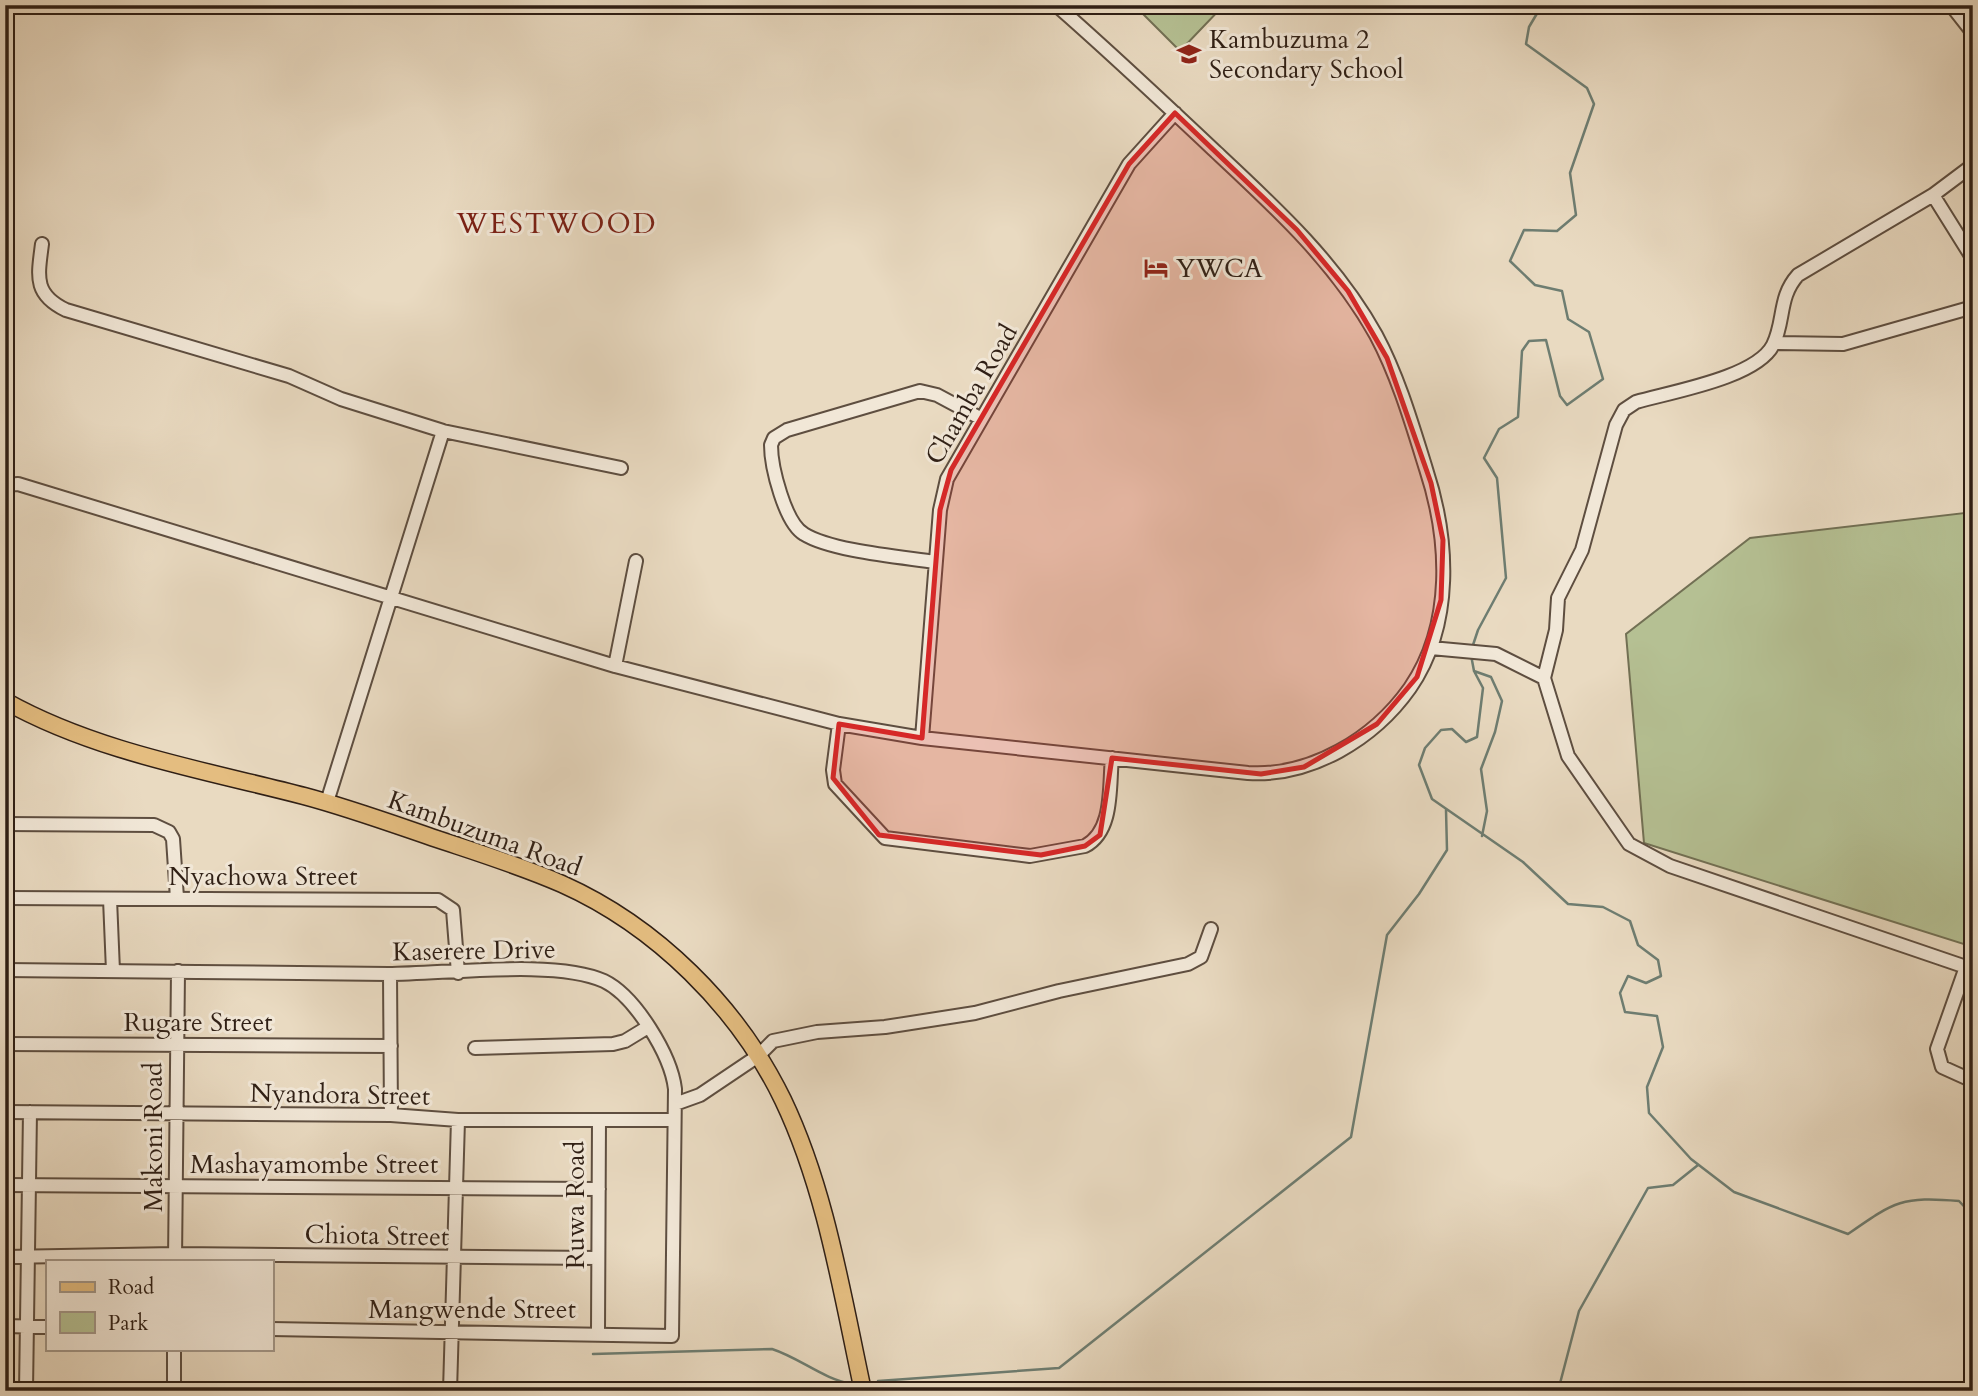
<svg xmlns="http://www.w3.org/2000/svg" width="1978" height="1396" viewBox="0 0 1978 1396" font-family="Cardo,serif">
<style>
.green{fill:#b5c093;stroke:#727054;stroke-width:2}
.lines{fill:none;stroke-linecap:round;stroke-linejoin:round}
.stream{stroke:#6e7d71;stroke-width:2.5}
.minor-casing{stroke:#5e4e40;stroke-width:16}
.major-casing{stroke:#2f1f15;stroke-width:19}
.minor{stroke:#f1e7d7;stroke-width:12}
.major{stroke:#e4bd80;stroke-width:16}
.marked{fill:#d62828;fill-opacity:0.2;stroke:#d62828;stroke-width:5;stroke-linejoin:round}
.labels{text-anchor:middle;stroke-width:6;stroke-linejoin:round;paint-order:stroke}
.poi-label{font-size:26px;fill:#2f1f15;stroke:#f1e7d7;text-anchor:start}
.street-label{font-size:26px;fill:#2f1f15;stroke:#f1e7d7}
.neighbourhood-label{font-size:28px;letter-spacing:2px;fill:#7a1f14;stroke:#f1e7d7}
</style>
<rect width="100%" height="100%" fill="#e9dac1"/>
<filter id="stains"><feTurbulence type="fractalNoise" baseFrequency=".00286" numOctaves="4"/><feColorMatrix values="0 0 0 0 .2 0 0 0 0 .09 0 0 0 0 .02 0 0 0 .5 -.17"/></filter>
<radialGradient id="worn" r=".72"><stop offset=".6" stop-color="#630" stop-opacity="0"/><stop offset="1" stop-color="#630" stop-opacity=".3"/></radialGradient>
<path class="green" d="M1134 5H1224L1180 51Z
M1973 512V947L1644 843 1626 634 1750 538Z"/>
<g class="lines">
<path class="stream" d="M1472 648 1478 630 1506 578 1497 478 1484 458 1499 429 1518 417 1522 351 1529 341 1546 340 1560 396 1567 405 1603 379 1589 332 1568 319 1562 291 1535 285 1510 261 1524 230 1557 231 1576 215 1570 173 1594 104 1587 88 1526 44 1529 27 1542 5
M1471 655 1474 671 1483 688 1477 737 1466 742 1452 729 1441 730 1425 748 1419 765 1432 799 1523 862 1568 904 1603 907 1630 921 1638 945 1658 960 1661 976 1646 983 1628 976 1620 993 1625 1012 1657 1016 1663 1047 1647 1087 1649 1113 1691 1159 1734 1192 1848 1234C1894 1202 1901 1196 1959 1201L1973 1216
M1474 671 1491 677 1502 701 1495 732 1481 769 1487 811 1482 836
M593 1354 772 1349C800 1358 823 1379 852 1384
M878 1381 1059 1368 1351 1137 1387 935 1419 894 1447 850 1446 810
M1558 1391 1579 1311 1648 1188 1673 1185 1698 1165"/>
<g class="minor-casing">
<path id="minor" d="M1951 5 1973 33
M1973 165 1933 195 1798 275C1778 297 1785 321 1773 345 1756 378 1670 392 1636 402L1624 410 1616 425 1582 550 1558 598 1556 630 1544 678 1568 756 1629 844 1670 866 1966 967 1937 1049 1942 1067 1973 1081
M1933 195 1973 259
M42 244C38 276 33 294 66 310L289 376 341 399 443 431 621 468
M1774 343 1843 344 1973 307
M5 485 18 484 615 666 839 724 922 738 1248 773C1311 777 1374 739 1410 688 1454 624 1449 539 1426 469 1412 424 1398 376 1376 335 1336 263 1276 208 1216 152 1164 103 1111 53 1056 5
M935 562C902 557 831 551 804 534 785 523 771 467 771 445L774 438 787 430 920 391 937 395 980 418
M1431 648 1496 654 1544 678
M615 666 636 561
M839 724 833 770 835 784 885 838 1030 856 1085 846C1114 831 1109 786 1112 758
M922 738 940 510 947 479 1129 164 1175 113
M327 802 443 431
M5 824 154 825 169 832 173 839 177 898
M5 898 438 900 453 910 458 973
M110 899 113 971
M5 970C133 971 260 973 388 974 445 974 556 959 604 981 635 996 671 1055 675 1089L672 1336 271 1329
M390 974 391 1115
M5 1044 391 1046
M475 1048 613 1044 625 1041 648 1027
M675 1104 700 1095 758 1056 773 1041 817 1032 885 1027 975 1013 1059 991 1188 964 1201 957 1211 929
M5 1112 391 1115 458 1120H674
M5 1185 599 1189
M5 1257 175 1254 598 1258
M175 1261 178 971
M5 1326 47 1327
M598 1332 599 1120
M26 1391 30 1112
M174 1391V1349
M450 1391 458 1120"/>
</g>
<g class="major-casing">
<path id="major" d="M5 701C96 752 204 770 304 796 349 808 393 824 437 839 479 853 521 866 562 884 656 926 738 1007 783 1100 826 1190 842 1294 863 1391"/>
</g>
<use href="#minor" class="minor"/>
<use href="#major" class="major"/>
</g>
<path class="marked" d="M1175 113 1297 230 1348 291 1387 358 1431 483 1443 540 1441 600 1417 677 1377 724 1304 767 1261 774 1112 758 1100 835 1085 846 1041 855 879 835 833 778 839 724 922 738 940 510 951 470 1129 164Z"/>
<defs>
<g id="school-bare" transform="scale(1.89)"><path d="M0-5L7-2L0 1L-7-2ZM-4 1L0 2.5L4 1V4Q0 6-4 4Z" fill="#8f2418" stroke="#f1e7d7" stroke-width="2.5" paint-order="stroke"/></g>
<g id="hotel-bare" transform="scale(1.89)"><path d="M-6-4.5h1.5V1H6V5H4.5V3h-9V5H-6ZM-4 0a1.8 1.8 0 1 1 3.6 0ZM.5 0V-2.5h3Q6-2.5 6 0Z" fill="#8f2418" stroke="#f1e7d7" stroke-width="2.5" paint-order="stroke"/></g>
</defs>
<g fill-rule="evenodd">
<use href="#school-bare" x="1189" y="54"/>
<use href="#hotel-bare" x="1156" y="268"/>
</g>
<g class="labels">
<g class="poi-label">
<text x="1209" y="48">Kambuzuma 2<tspan x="1209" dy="30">Secondary School</tspan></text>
<text x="1176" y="277">YWCA</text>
</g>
<g class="street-label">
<text transform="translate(971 394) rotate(-60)" y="9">Chamba Road</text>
<text transform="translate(485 833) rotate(20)" y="9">Kambuzuma Road</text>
<text x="263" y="885">Nyachowa Street</text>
<text transform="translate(474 950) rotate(-1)" y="9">Kaserere Drive</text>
<text x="198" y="1031">Rugare Street</text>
<text transform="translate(340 1094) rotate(1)" y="9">Nyandora Street</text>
<text transform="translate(153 1137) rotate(-90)" y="9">Makoni Road</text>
<text x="314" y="1173">Mashayamombe Street</text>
<text transform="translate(575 1205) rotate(-90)" y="9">Ruwa Road</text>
<text transform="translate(377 1235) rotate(1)" y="9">Chiota Street</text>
<text x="472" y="1318">Mangwende Street</text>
</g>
<g class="neighbourhood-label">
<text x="557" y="233">WESTWOOD</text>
</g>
</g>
<rect width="1978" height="1396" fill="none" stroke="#e9dac1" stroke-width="28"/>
<rect x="7" y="7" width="1964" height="1382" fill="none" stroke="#2f1f15" stroke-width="3.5"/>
<rect x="14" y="14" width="1950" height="1368" fill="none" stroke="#2f1f15" stroke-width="2"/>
<rect x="46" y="1260" width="228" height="91" fill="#f1e7d7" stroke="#a39789" stroke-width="2"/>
<rect x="60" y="1282" width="35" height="10" fill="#e4bd80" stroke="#a39789" stroke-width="2"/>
<text x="108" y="1294" font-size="21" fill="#2f1f15">Road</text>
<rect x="60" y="1312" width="35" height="21" fill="#b5c093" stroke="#a39789" stroke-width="2"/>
<text x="108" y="1330" font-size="21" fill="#2f1f15">Park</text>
<rect width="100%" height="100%" filter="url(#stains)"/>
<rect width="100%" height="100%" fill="url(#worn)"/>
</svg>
